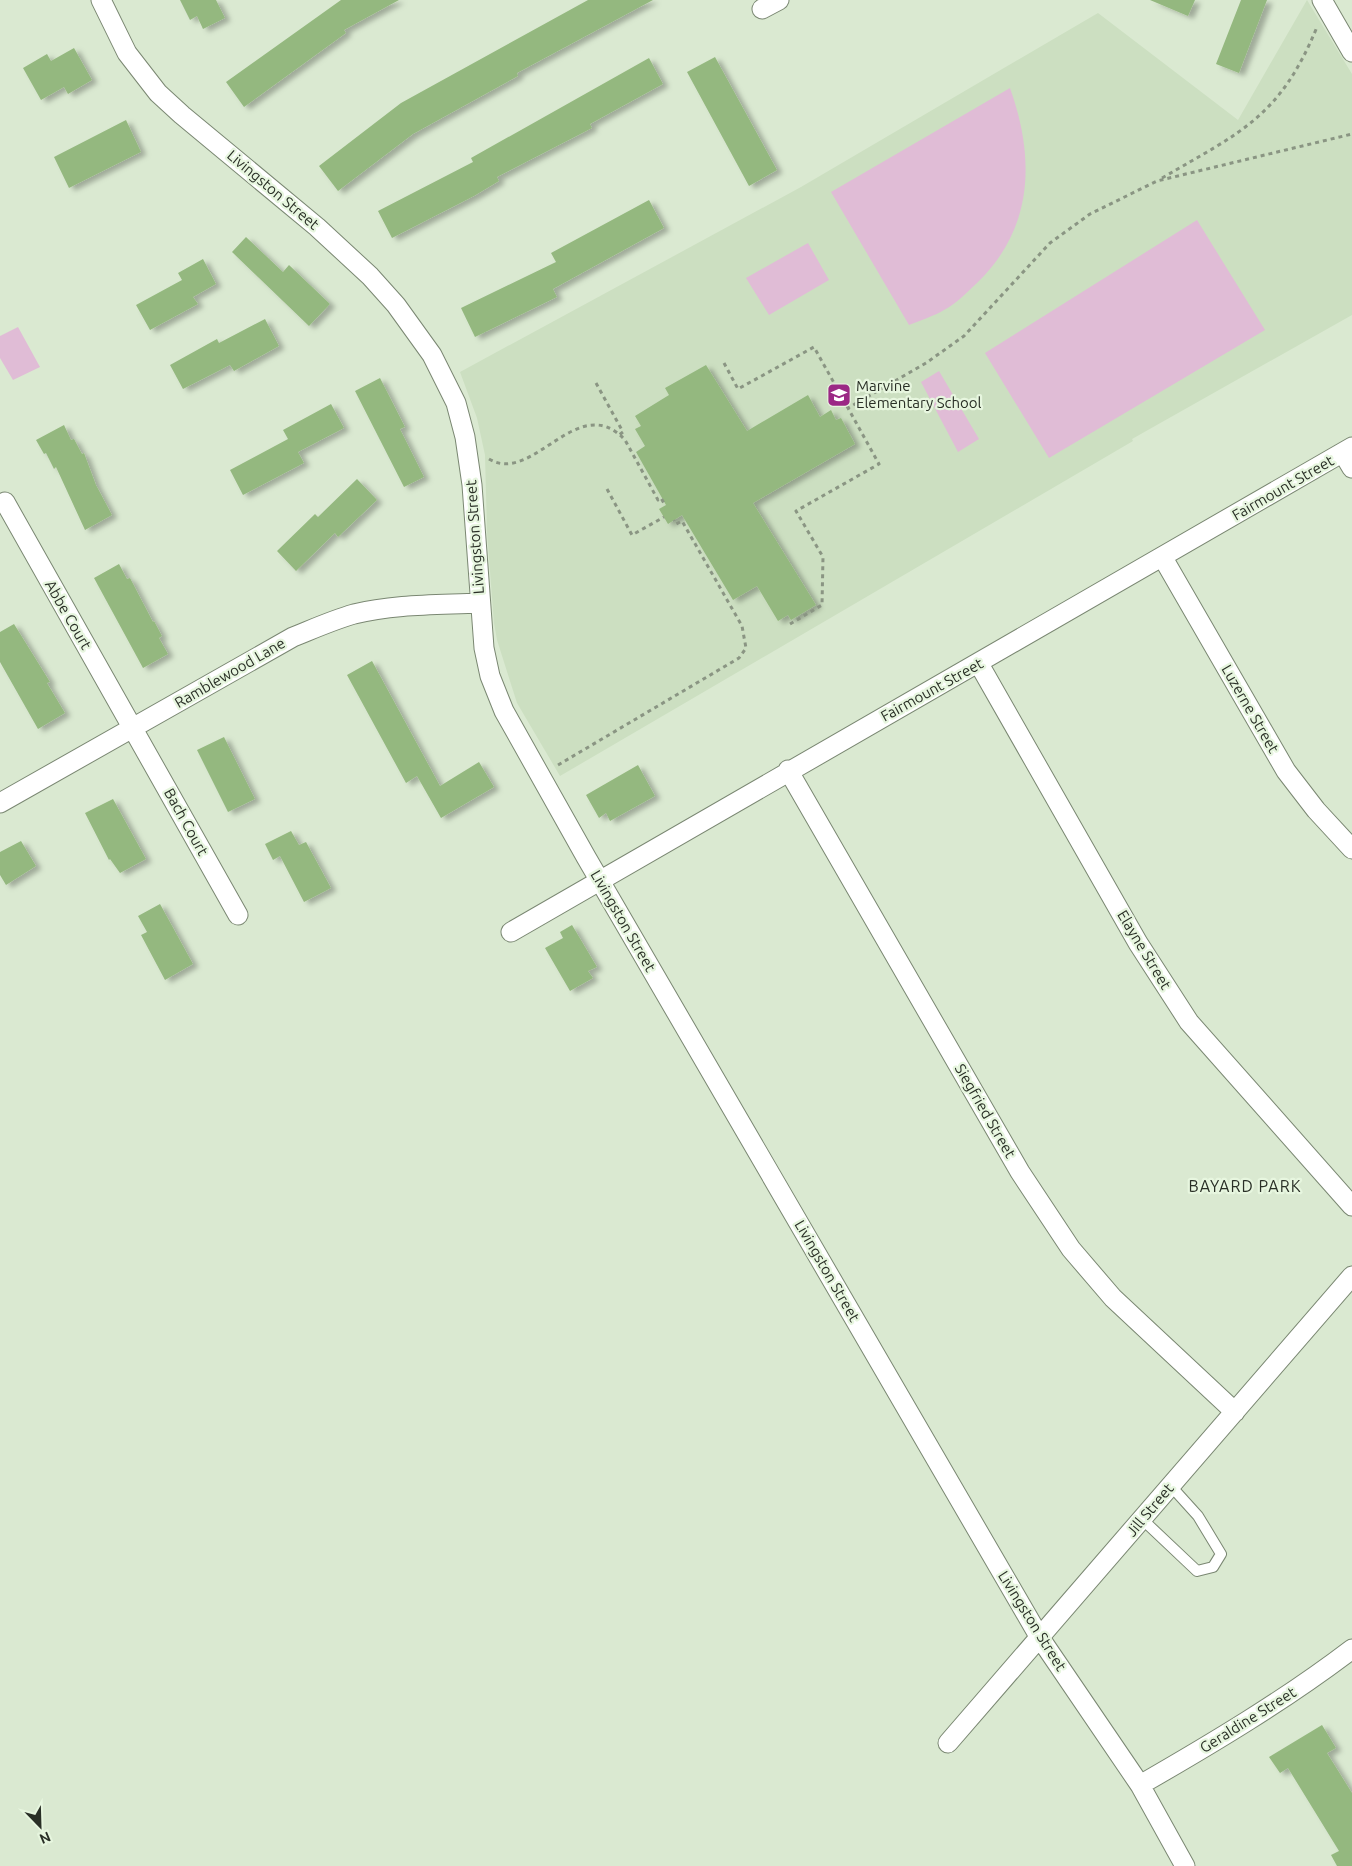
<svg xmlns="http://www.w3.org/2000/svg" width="1352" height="1866" viewBox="0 0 1352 1866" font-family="Ubuntu,sans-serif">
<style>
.built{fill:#ccdfc1}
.green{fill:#e0bcd6}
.building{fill:#94b87f;filter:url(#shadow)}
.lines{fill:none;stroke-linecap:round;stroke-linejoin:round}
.service-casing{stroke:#7a8772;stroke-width:12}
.minor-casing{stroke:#7a8772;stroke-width:21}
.path{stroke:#8a9583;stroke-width:3;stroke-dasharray:4 4;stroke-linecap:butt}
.service{stroke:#fff;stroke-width:10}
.minor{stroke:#fff;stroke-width:19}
.labels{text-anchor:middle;stroke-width:4.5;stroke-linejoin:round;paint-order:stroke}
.street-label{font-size:15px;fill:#292f26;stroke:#e7f6df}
.poi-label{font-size:15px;fill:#292f26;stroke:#e7f6df;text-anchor:start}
.neighbourhood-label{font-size:16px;letter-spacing:1px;fill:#292f26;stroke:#e7f6df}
</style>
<defs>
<filter id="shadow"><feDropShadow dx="5.5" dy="3" stdDeviation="2.5" flood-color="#0004"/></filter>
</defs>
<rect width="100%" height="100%" fill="#dae9d1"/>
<path class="built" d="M1307 0 1352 74V315L1132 439 1133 441 560 776 517 703 497 640 494 623 487 532 485 455 477 418 460 372 801 187 1098 13 1238 120Z"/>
<path class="green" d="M1010 88C1035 158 1034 228 977 283 967 292 956 304 944 310 934 316 921 320 909 325L831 192Z
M1197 220 1265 330 1049 458 985 353Z
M808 243 829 280 769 315 746 278Z
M18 327 40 367 13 380 0 358V336Z
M939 371 979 439 958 452 921 382Z"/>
<path class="building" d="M180 0H216L225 18 203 29 197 16 190 20Z
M341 0H399L344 30 346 33 244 107 226 82Z
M588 0H653L517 73 518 76 413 134 338 191 319 166 401 103Z
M1150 0H1195L1188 16Z
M1241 0H1267L1239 73 1216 64Z
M74 48 92 80 68 94 64 87 41 100 23 68 47 54 51 61Z
M715 57 777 170 749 186 687 72Z
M649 58 663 84 590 124 592 128 497 177 499 181 474 196 392 238 378 211 473 162 471 158Z
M126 120 141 152 69 188 54 157Z
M649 200 664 228 553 289 557 297 475 337 461 308 556 262 551 253Z
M246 237 283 272 289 265 330 304 309 326 232 252Z
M203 259 216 284 193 297 198 304 150 330 136 305 182 280 178 273Z
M265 319 279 346 234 371 230 365 183 389 170 365 217 339 219 343Z
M706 365 747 431 808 395 820 417 831 410 836 420 841 418 855 444 753 503 816 605 791 620 788 615 778 621 757 586 733 600 682 515 668 524 659 509 666 505 636 452 645 446 635 429 641 426 635 416 669 395 665 388Z
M380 378 405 427 400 429 424 477 404 487 355 391Z
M331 404 344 428 298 452 304 463 243 495 230 470 288 439 283 430Z
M64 425 71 440 74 439 82 454 84 453 96 485 112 515 85 530 56 467 54 469 46 453 44 454 36 440Z
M357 479 377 500 338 537 335 533 296 571 277 551 315 514 318 517Z
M119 564 127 579 130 578 153 622 154 621 162 636 159 638 168 654 143 668 94 578Z
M14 624 50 682 47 683 65 713 38 729 0 662V632Z
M372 661 440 786 479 762 494 787 441 818 417 776 406 783 347 675Z
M224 737 255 799 228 812 197 750Z
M638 765 655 796 610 821 606 813 599 818 586 795Z
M113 799 146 859 120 873 110 859 109 860 85 813Z
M291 831 299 845 306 842 331 888 304 902 280 856 273 860 265 844Z
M21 841 36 866 6 885 0 875V852Z
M160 904 193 964 165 980 141 935 147 932 138 916Z
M572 925 597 967 588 971 593 978 570 991 545 948 563 938 560 932Z
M1322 1725 1336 1748 1327 1753 1352 1793V1866H1337L1331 1855 1339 1851 1288 1768 1280 1773 1269 1757Z"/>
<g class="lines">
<g class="service-casing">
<path id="service" d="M1142 1519 1197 1571 1213 1567 1221 1554 1198 1516 1170 1485"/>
</g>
<g class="minor-casing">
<path id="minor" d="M101 0 127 53 158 93 182 115 317 227 370 276 396 305 432 355 456 403 465 437 472 485 484 648 490 676 504 711 586 857 1040 1638 1140 1785 1185 1866
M1322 0 1352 52
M762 9 779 0
M1343 453 1352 468
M5 502 238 915
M1163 558 1286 771 1316 810 1352 849
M979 664 1138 943 1189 1022 1352 1206
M788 770 1020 1172 1071 1249 1113 1298 1235 1412
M0 803 293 637C313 629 333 620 354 614 394 604 438 605 479 603
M511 932 1352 447
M948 1743 1352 1276
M1140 1785C1213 1743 1285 1700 1352 1649"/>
</g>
<path class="path" d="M1162 178C1241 132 1280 117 1317 27
M724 363 738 389 814 347 848 408
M596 383 623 432 619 435
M489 459C533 486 578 389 625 440L658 500 661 498 665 505
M607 489 632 535 664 517
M790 624 822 605 823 557 796 511 879 464 848 408 926 363 964 336 1050 243 1090 214 1157 181 1352 134
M558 765 739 658 746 648 742 626 682 521 676 524 674 520"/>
<use href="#service" class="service"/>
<use href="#minor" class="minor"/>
</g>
<defs>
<g id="school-square" transform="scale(1.25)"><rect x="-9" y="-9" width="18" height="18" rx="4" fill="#9b2885" stroke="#e7f6df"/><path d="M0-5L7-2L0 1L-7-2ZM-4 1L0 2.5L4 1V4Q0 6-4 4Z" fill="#fff"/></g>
</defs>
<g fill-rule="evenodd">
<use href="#school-square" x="839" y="395"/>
</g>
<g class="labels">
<g class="street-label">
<text transform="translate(273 190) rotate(40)" y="5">Livingston Street</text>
<text transform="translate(1283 488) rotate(-30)" y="5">Fairmount Street</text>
<text transform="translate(475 537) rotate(-94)" y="5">Livingston Street</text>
<text transform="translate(68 615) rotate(60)" y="5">Abbe Court</text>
<text transform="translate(230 673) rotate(-30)" y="5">Ramblewood Lane</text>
<text transform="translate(932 690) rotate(-29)" y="5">Fairmount Street</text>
<text transform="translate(1250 709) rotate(60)" y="5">Luzerne Street</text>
<text transform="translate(186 822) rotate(61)" y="5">Bach Court</text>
<text transform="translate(623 921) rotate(60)" y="5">Livingston Street</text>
<text transform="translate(1144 950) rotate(59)" y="5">Elayne Street</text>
<text transform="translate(985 1111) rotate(60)" y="5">Siegfried Street</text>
<text transform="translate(827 1271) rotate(60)" y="5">Livingston Street</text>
<text transform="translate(1150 1510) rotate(-50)" y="5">Jill Street</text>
<text transform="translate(1032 1621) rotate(58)" y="5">Livingston Street</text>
<text transform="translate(1248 1720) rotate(-32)" y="5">Geraldine Street</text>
</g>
<g class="poi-label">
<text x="856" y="391">Marvine<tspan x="856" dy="17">Elementary School</tspan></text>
</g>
<g class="neighbourhood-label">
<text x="1245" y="1192">BAYARD PARK</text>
</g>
</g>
<g transform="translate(40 1826) rotate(157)" stroke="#e7f6df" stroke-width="4" paint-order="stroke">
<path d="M0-4L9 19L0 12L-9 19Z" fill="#292f26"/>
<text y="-8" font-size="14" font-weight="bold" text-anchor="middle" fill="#292f26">N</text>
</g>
</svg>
